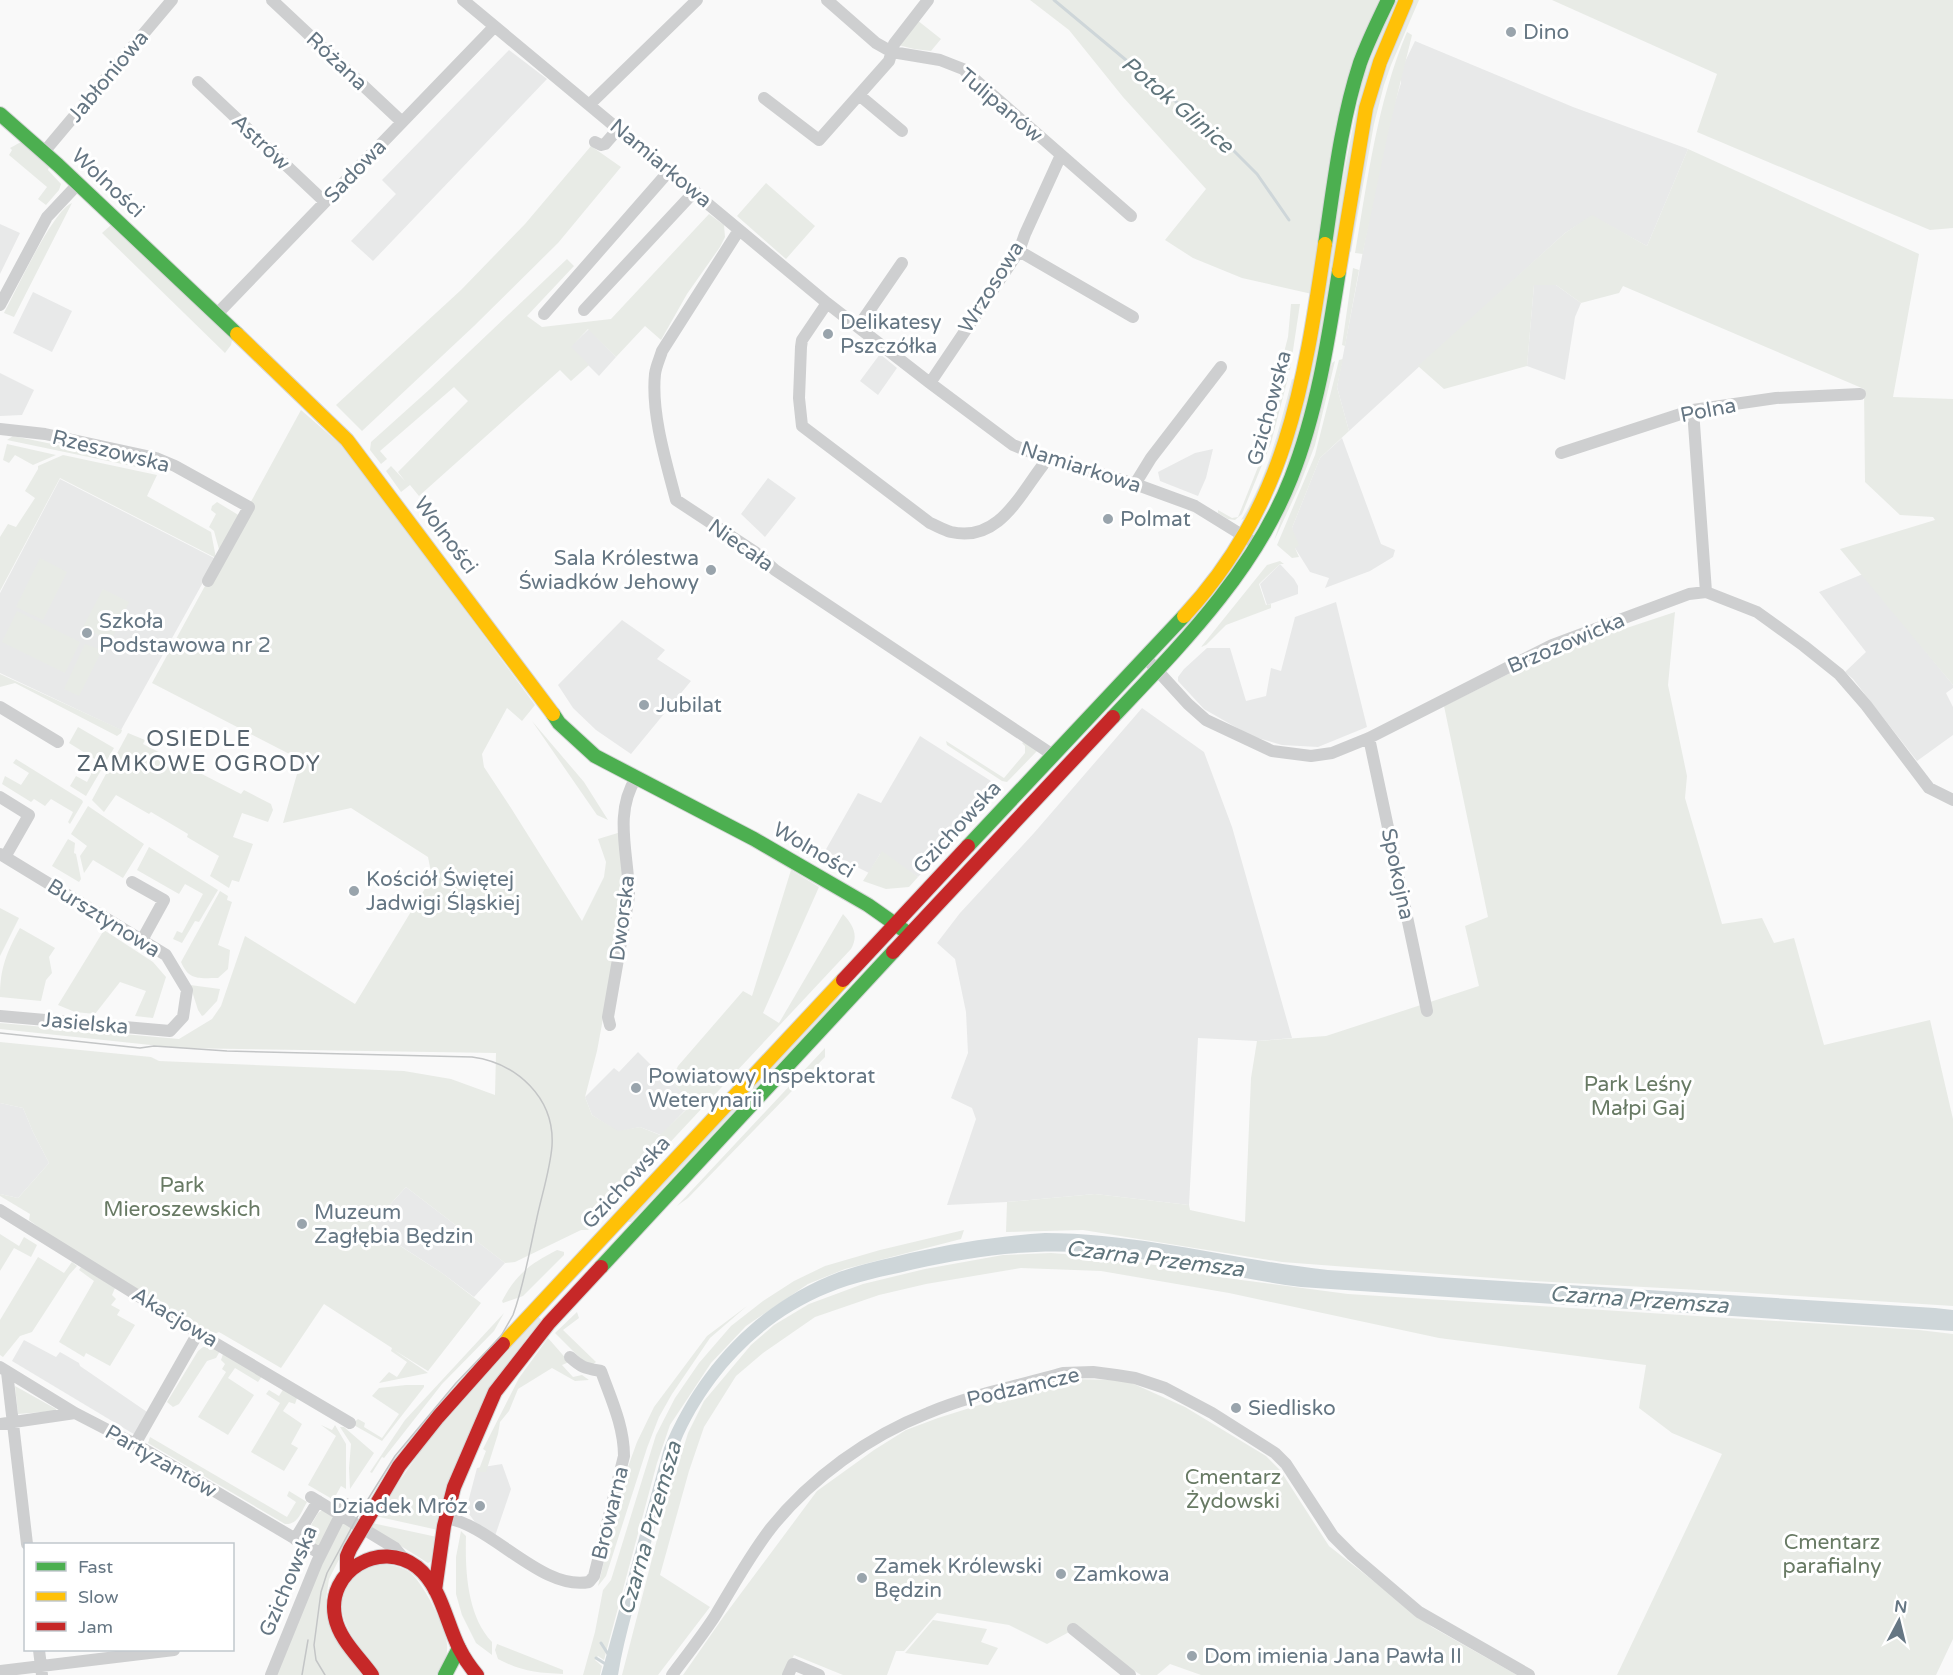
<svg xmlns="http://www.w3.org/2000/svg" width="1953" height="1675" viewBox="0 0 1953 1675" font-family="'Varela Round',sans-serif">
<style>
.built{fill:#e8e9e9}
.green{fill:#e8ebe6}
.water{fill:#ced6d9}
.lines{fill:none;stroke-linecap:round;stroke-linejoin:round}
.stream{stroke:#ced6d9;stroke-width:3}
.fast-casing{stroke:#d5d6d7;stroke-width:16}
.slow-casing{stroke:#d5d6d7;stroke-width:16}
.jam-casing{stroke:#d5d6d7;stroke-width:16}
.street{stroke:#cecfd0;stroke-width:12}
.fast{stroke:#4caf50;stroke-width:14}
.slow{stroke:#ffc107;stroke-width:14}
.jam{stroke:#c62828;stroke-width:14}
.tram{stroke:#c3c5c6;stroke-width:1.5}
.poi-dot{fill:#99a4ac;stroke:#fff;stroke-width:2}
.labels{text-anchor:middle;stroke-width:6;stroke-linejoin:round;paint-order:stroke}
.poi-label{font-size:21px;fill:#657683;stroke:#fff;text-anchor:start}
.street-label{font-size:21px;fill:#657683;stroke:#fff}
.park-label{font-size:21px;fill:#687a64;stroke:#fff}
.water-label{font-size:22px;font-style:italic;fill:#60757c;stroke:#fff}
.neighbourhood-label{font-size:22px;letter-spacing:1.5px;fill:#57646e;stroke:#fff}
</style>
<rect width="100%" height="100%" fill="#f9f9f9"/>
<path class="built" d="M1415 41 1573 107 1688 149 1647 246 1592 216 1565 233 1349 431 1337 387 1386 131 1401 83V70Z
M509 50 547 79 373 261 351 241 396 194 382 180Z
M0 224 20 233 0 274Z
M1534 285H1556L1581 303 1575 317 1565 380 1527 366Z
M33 292 72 311 52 352 13 333Z
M589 329 616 357 599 376 570 347Z
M880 354 897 368 878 395 860 381Z
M0 373 34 390 22 415 0 416Z
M1342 438 1381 544 1395 550 1393 557 1370 571 1325 588 1329 578 1310 572 1295 548 1292 528 1320 458Z
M1213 449 1206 478 1198 496 1160 481 1158 472 1195 453Z
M768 478 796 498 765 537 741 514Z
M60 479 216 559 121 730 0 673V593Z
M1280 564 1294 579 1298 586V594L1267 605 1260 584Z
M1863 574 1953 685V688L1946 693 1953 707V735L1917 761 1853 679 1845 672 1866 652 1819 592Z
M1336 602 1367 727 1318 747 1282 745 1251 736 1204 709 1178 681V677L1184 669 1207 648H1230L1246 701 1266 696 1271 668 1281 671 1295 617Z
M622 620 665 650 657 659 691 681 631 754 596 730 573 708 558 685Z
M1142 708 1204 752 1232 827 1292 1038 1257 1041 1198 1038 1189 1205 1095 1194 1007 1202 947 1205 976 1119 972 1108 951 1098 968 1053 966 1012 955 959 937 943 960 913 1034 833Z
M920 736 991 781 995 791 952 841 940 835 951 842 918 877 880 854 869 873 825 851 858 793 881 803Z
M638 1052 660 1074 671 1080 692 1103 661 1135 640 1127 618 1132 592 1115 585 1097 614 1068 619 1072Z
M0 1103 23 1108 33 1132 49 1163 18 1198 0 1194Z
M406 1187 505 1263 474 1297 442 1273 373 1228 386 1209Z
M24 1340 56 1357 60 1352 79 1363 80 1366 150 1414 137 1436 12 1361Z
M502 1464 511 1489 495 1536 475 1522 466 1510 477 1468Z"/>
<path class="green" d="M1030 0H1380L1312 294 1242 278 1193 258 1165 240 1206 189 1123 97 1069 30Z
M1393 0H1399L1392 16 1320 351 1302 429 1283 479 1289 456 1362 80Z
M1412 0H1419L1391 65 1384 85 1374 124 1351 252 1348 250 1373 104Z
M1552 0H1953V228L1930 230 1697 132 1717 74Z
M917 20 941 39 931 51 914 49 898 45Z
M1407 32 1412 35 1388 133 1363 252V254L1355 253C1368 178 1377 103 1407 32Z
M21 142 49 167 48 170 61 184 59 190 46 205 38 199 47 187 9 155 12 150 10 148Z
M591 146 621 167 558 243 474 326 362 431 336 405 461 290 525 224Z
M1688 149 1919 254 1893 397 1953 399V685L1840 549 1935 520 1933 517 1900 515 1865 482 1864 389 1623 286 1619 293 1581 303 1556 285H1534L1527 366 1444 389 1418 366 1565 233 1592 215 1647 246Z
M766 183 815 226 786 259 737 216Z
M72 203 14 317 4 313C16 291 53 210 72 203Z
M709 214 724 225 725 237 720 247 687 294 661 340 645 326 616 357 588 329 571 347 589 365 571 381 560 370 419 496 410 485 401 492 386 471 391 466 405 481 398 472 468 401 454 387 380 451 387 459 381 464 370 450 371 442 430 389 567 259 574 266 527 316 542 327 611 319Z
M111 225 232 340 231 345 225 353 102 233Z
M1353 268 1359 270 1345 346 1342 345Z
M1291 304H1300L1290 370 1280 368 1288 337Z
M1343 359 1337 387 1349 431 1320 458 1292 528 1299 545 1295 548 1299 557 1292 558 1277 545 1315 455 1339 360Z
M1335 361 1315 445 1299 487 1274 541 1332 363Z
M1278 376 1288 378 1271 443 1242 514 1235 520 1228 519 1218 513V510L1232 518 1238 517 1270 437 1266 432Z
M1292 379 1297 381 1267 478 1246 518 1241 520C1267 479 1280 426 1292 379Z
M301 410 348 451 535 705 522 721 507 708 482 754 484 767 511 808 582 921 604 877 606 862 598 839 621 832 626 895 597 1051 585 1097 592 1115 618 1131 640 1127 660 1135 692 1104 671 1080 678 1066 743 991 752 996 791 870 819 887 763 1013 779 1023 843 914C853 925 859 935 851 949L588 1230H581L515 1262 505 1263 406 1187 386 1209 374 1229 442 1273 481 1303 428 1371 394 1350 428 1373 379 1383 389 1372 397 1377 407 1362 391 1351 392 1348 324 1304 281 1368 219 1332 212 1335 45 1232 29 1220 30 1214 0 1196V1194L18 1198 49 1163 33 1132 23 1108 0 1103V1042L151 1057 159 1061 404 1071 451 1079 495 1095 496 1053 179 1048 0 1029V1023L179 1039 212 1019 221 1006 245 936 355 1004 432 877 428 857 351 808 283 823 301 760 152 683Z
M13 436 150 464 156 471 7 440Z
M7 444 56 455 33 465 15 455 9 463 3 460Z
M63 455 157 475 147 496 211 532 216 558 60 478 0 591V537L8 524 16 527 35 498 25 491 38 469V466Z
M217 502 240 516 220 553 214 531 209 527 216 514 211 510 212 506Z
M40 558 67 572 43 620 16 607Z
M1280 561 1284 564H1280L1259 584 1266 605 1271 604V608L1226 625 1206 645 1201 647 1267 565Z
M103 589 129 602 111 641 83 627Z
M17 611 80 642 65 673 2 642Z
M1675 612 1668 685 1687 776 1685 798 1722 924 1762 918 1774 943 1794 938 1824 1045 1930 1020 1953 1119V1306L1736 1292 1533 1281 1282 1262 1083 1230 1006 1232 1007 1202 1095 1194 1189 1205 1190 1210 1245 1222 1251 1078 1257 1041 1326 1036 1479 986 1465 926 1488 917 1444 706 1548 654Z
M85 644 102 650 79 696 64 689Z
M0 674 122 730 121 733 117 736 15 683 0 687Z
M532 721 584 782 608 820 597 815Z
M78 727 114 748 86 796 70 786 76 776 87 782 98 761 69 743Z
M128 733 145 740 143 744 241 794 244 790 271 804 273 810 268 822 242 813 233 837 253 844 239 882 232 880 229 888 210 876 219 856 187 837 188 834 151 812 149 814 116 795 104 812 92 800Z
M946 741 1004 778 1025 753V746L1022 743 1025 741 1038 750 1007 782 1002 781 947 745Z
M16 759 82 800 83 802 70 824 68 822 73 812 51 799 45 806 34 799 31 802 2 784 5 776 21 785 29 773 13 763Z
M88 806 144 844 123 878 93 860 84 873 80 856 87 846 71 834Z
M68 839 75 843 74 853 76 854 81 879 79 882 52 866Z
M149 847 218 890 199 922 195 921 182 943 173 939 177 931 182 933 203 894 185 884 179 894 137 870Z
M882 851 918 877 909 887 886 889 863 881Z
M220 891 228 896 227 900 232 902 218 945 230 950 228 969 218 978C199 978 189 981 181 962Z
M0 908 19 918 0 956Z
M20 928 55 948 49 957 52 973 46 980 41 1001 0 997C0 969 6 953 20 928Z
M104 930 153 962 166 977 153 1018 135 1016 146 991 120 982 95 1014 75 1012 58 1005Z
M190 985 220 989 217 1001 204 1015 202 1016 198 1010Z
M843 991 832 1007 631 1222H627Z
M825 1048V1057L688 1198 677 1206Z
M964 1230 961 1239 845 1269 808 1284 746 1326 711 1363 670 1425 657 1463 604 1660 598 1656 595 1660 602 1666 600 1675H583L595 1632 603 1590 611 1580 656 1435 675 1398 699 1363 731 1326 763 1301 794 1281 825 1266 880 1250Z
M0 1234 19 1246 24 1237 37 1245 31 1257 14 1248 0 1271Z
M557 1250 564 1252V1255L523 1296 503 1303 502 1301C516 1274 530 1264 557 1250Z
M1051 1253 1119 1258 1211 1276 1348 1294 1919 1330 1953 1334V1639L1936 1675H1617L1722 1454 1672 1433 1639 1408 1646 1365 1439 1338 1229 1293 1101 1271 1021 1268 926 1284 879 1295 815 1317 763 1353 736 1376 704 1427 689 1471 660 1575 710 1607 658 1675H622L668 1497 688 1433 704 1401 751 1345 774 1325 809 1304 863 1284 925 1269 1003 1255Z
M38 1257 64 1273 72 1262 77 1266 69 1275 32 1332 20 1336 3 1357 0 1355V1320Z
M81 1267 115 1288 112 1295 116 1299 111 1305 120 1310 117 1315 135 1325 110 1366 86 1353 84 1357 59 1342 94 1281 79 1270Z
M747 1306 710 1338 672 1394 659 1417 647 1448 606 1576 598 1586 625 1475 637 1442 654 1407 707 1336Z
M577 1312 579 1318 563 1330 596 1362 589 1367 555 1333Z
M504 1313 494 1331 442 1384 384 1458 382 1457 372 1473 370 1472 405 1420Z
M538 1316 542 1321 526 1339 438 1530 375 1516 443 1419Z
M548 1338 569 1362 562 1365 573 1377 582 1375 589 1380 575 1381 552 1368 518 1389 509 1411 500 1422 498 1434 486 1472H478L486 1451 483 1449 519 1378Z
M210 1346 220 1351 216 1358 207 1361 179 1404 173 1407 167 1402 198 1351 203 1347Z
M223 1354 262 1376 258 1382 235 1368 228 1378 254 1395 228 1435 198 1417 226 1372 222 1369 225 1364 221 1360Z
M1062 1379 1125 1380 1185 1407 1266 1456 1280 1470 1329 1546 1432 1627 1517 1675H1201L1170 1664 1157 1675H1141L1071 1631 1047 1644 1009 1625 937 1613 904 1651H896L887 1675H843L794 1655 784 1675H683L724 1616 817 1491 874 1450 906 1430 938 1418Z
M406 1385H424V1387L382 1441 352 1424 358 1419 365 1423 364 1427 382 1438 399 1414 372 1396 379 1388Z
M15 1386 56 1409V1411L18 1414Z
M284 1388 297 1398 295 1404 289 1402 283 1411 302 1424 291 1444 298 1448 284 1471 251 1452 280 1403 266 1394 269 1390 279 1396Z
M321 1425 332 1430 335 1425 346 1444V1489L341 1486 336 1495 341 1498 339 1503 308 1485 336 1436Z
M340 1427H344L374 1453 350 1489 349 1468 351 1444Z
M150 1437 287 1517 296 1502 287 1496 289 1491 307 1502C301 1512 298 1525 285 1524L148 1443Z
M322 1510H325L334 1517 321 1549 303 1539 318 1513Z
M340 1520 351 1526 352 1534 329 1579 326 1599 363 1675H273Z
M372 1523 437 1537 432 1561 428 1563 374 1529 371 1527Z
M461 1531 466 1536C465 1570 467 1616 492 1642V1655L476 1643 462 1615 456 1594V1557Z
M381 1564C390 1565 400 1566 408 1571 422 1580 446 1627 447 1644 448 1656 444 1666 438 1675H380C362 1652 329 1615 347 1585 355 1572 366 1567 381 1564Z
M933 1620 987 1629 981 1642 998 1648 988 1665 905 1653Z
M497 1644 563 1670V1674C537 1673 521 1671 498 1659L495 1650Z"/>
<path class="water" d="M1045 1233C1141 1233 1233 1260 1328 1270L1935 1308 1953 1310V1331L1301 1287C1231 1278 1162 1259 1092 1253 1032 1248 973 1256 915 1269 886 1276 856 1281 828 1293 761 1320 708 1377 680 1443 666 1477 659 1512 650 1547 639 1590 625 1632 618 1675H601L664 1448C697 1368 757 1303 839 1272 862 1264 886 1259 910 1253 955 1243 998 1236 1045 1233Z"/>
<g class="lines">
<path class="stream" d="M1054 0 1228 145 1257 174 1289 220
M601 1643 608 1654
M596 1658 607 1665"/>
<g class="fast-casing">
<path id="fast" d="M0 114 58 165 237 334
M1325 244C1334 184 1341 121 1360 63 1368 41 1378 21 1388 0
M553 714 559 723 595 756 754 839 868 905 905 931
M1113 717C1181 645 1254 572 1291 478 1317 412 1328 341 1339 271
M968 846 1184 616
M601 1267 893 952
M445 1675 459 1648"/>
</g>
<g class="slow-casing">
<path id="slow" d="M1339 271 1366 108 1380 62 1406 0
M237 334 347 440 553 714
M1184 616C1286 506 1304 386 1325 244
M503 1344 843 980"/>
</g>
<g class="jam-casing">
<path id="jam" d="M893 952 1113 717
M843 980 968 846
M347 1571V1556L350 1549 399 1466 438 1417 503 1344
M435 1590 444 1526 454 1487 495 1392 549 1323 601 1267
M372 1675C359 1657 339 1639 335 1617 326 1571 380 1539 417 1567 441 1586 446 1622 459 1648 464 1658 470 1667 477 1675"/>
</g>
<path class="street" d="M272 0 402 122
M463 0 827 303 930 383 1013 445 1046 458 1135 484 1195 506 1250 540
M827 0 876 43 892 52 940 60 963 69 1131 216
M198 82 325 202
M859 95 902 131
M764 98 819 140 889 61 894 44 928 0
M590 104 697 0
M595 142 601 145 605 144 619 128
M44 152 172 0
M739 230 662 351C660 358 656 366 655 374 651 413 666 462 676 500L755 552 775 570 1053 755
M1019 251 1133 317
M827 303 802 340 801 347 799 398 802 426 930 523C937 526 944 530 951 532 998 543 1019 496 1043 465L1046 458
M0 305 47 217 78 184
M584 310 695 191
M217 314 494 27
M544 314 670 170
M858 327 902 263
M930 383 1019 251 1025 234 1061 155
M1693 410 1706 592
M0 429 45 434 156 458 175 466 249 507 208 581
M1561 453 1693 410 1776 398 1860 394
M1135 484 1151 458 1221 367
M1145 657 1188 704 1206 720 1272 751 1311 756 1332 753 1369 738 1552 645 1689 594 1706 592 1757 612 1804 646 1839 674 1866 705 1929 788 1953 800
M0 707 58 742
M1369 738 1427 1011
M0 797 29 815 5 857
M0 854 166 955 187 990 183 1017 170 1031 0 1016
M132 882 164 900 142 940
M610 1025 608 1017 629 896C629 856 613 814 636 778
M0 1210 198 1333 350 1423
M0 1367 75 1413 135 1444 321 1554
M7 1372 27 1544
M0 1424 75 1413
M135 1444 198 1333
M311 1497 395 1548 405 1560
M446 1518C492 1525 541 1591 589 1582L594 1576 624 1456C624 1426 611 1399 601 1371 585 1368 582 1368 570 1357
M295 1539 318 1501
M1073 1629 1130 1675
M39 1650 42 1675
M0 1671 174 1650
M271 1675 317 1562 346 1504
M672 1675C687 1655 702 1636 715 1616 733 1586 750 1555 771 1528 811 1478 869 1436 928 1413 971 1395 1018 1386 1063 1373L1093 1372 1116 1375 1135 1378 1165 1388 1212 1413 1275 1453 1286 1464 1333 1536 1352 1555 1419 1612 1529 1675
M788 1675 793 1664 819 1675"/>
<use href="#fast" class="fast"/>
<use href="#slow" class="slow"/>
<use href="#jam" class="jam"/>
<path class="tram" d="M0 1033 140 1048 154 1046 227 1051 472 1057C517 1063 555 1098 552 1146 550 1171 541 1197 536 1222 529 1253 524 1285 513 1315L501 1336 456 1383 395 1456 360 1512 327 1573 321 1592 314 1645 316 1660 325 1675
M302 1675 308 1640"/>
</g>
<g class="poi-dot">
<circle cx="1511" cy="32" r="6"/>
<circle cx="828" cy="334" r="6"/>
<circle cx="1108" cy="519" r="6"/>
<circle cx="711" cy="570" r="6"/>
<circle cx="87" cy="633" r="6"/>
<circle cx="644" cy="705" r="6"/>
<circle cx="354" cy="891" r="6"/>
<circle cx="636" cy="1088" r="6"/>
<circle cx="302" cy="1224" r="6"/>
<circle cx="1236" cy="1408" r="6"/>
<circle cx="480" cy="1506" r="6"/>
<circle cx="1061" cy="1574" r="6"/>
<circle cx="862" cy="1578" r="6"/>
<circle cx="1192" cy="1656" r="6"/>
</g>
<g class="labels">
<g class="poi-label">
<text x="1523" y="39">Dino</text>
<text x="840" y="329">Delikatesy<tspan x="840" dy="24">Pszczółka</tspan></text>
<text x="1120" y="526">Polmat</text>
<text x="699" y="565" text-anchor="end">Sala Królestwa<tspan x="699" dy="24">Świadków Jehowy</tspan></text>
<text x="99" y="628">Szkoła<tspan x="99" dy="24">Podstawowa nr 2</tspan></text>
<text x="656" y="712">Jubilat</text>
<text x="366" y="886">Kościół Świętej<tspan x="366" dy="24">Jadwigi Śląskiej</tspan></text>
<text x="648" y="1083">Powiatowy Inspektorat<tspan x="648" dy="24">Weterynarii</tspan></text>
<text x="314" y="1219">Muzeum<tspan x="314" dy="24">Zagłębia Będzin</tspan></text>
<text x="1248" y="1415">Siedlisko</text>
<text x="468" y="1513" text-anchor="end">Dziadek Mróz</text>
<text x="874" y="1573">Zamek Królewski<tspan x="874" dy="24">Będzin</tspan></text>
<text x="1073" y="1581">Zamkowa</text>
<text x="1204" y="1663">Dom imienia Jana Pawła II</text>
</g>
<g class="street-label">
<text transform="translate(337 61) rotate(43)" y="7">Różana</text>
<text transform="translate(108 76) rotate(-50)" y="7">Jabłoniowa</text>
<text transform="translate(1001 105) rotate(40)" y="7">Tulipanów</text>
<text transform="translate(261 142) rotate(43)" y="7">Astrów</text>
<text transform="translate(661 163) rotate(40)" y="7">Namiarkowa</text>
<text transform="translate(355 171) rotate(-46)" y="7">Sadowa</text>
<text transform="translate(108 183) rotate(43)" y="7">Wolności</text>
<text transform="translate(991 287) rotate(-58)" y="7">Wrzosowa</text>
<text transform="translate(1269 408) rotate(-75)" y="7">Gzichowska</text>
<text transform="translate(1708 410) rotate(-11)" y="7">Polna</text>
<text transform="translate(111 451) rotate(14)" y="7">Rzeszowska</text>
<text transform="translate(1081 467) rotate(18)" y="7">Namiarkowa</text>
<text transform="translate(446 535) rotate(53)" y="7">Wolności</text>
<text transform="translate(741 545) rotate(35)" y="7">Niecała</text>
<text transform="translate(1566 643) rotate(-23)" y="7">Brzozowicka</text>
<text transform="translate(957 827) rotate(-47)" y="7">Gzichowska</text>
<text transform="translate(814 850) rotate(30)" y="7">Wolności</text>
<text transform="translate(1398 874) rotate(78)" y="7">Spokojna</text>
<text transform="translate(104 918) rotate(32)" y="7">Bursztynowa</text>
<text transform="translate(622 918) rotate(-83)" y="7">Dworska</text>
<text transform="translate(85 1023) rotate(5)" y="7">Jasielska</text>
<text transform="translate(626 1182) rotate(-47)" y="7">Gzichowska</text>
<text transform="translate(175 1317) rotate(31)" y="7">Akacjowa</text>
<text transform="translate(1023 1387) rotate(-13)" y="7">Podzamcze</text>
<text transform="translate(161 1461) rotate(30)" y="7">Partyzantów</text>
<text transform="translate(610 1513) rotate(-76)" y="7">Browarna</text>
<text transform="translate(288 1581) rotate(-67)" y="7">Gzichowska</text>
</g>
<g class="park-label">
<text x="1638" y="1091">Park Leśny<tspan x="1638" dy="24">Małpi Gaj</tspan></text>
<text x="182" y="1192">Park<tspan x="182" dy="24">Mieroszewskich</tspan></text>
<text x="1233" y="1484">Cmentarz<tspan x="1233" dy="24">Żydowski</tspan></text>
<text x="1832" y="1549">Cmentarz<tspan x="1832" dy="24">parafialny</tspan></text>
</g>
<g class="water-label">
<text transform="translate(1178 104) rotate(40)" y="8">Potok Glinice</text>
<text transform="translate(1155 1258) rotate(7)" y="8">Czarna Przemsza</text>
<text transform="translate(1639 1299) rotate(4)" y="8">Czarna Przemsza</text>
<text transform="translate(649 1528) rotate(-74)" y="8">Czarna Przemsza</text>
</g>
<g class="neighbourhood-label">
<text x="199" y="746">OSIEDLE<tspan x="199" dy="25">ZAMKOWE OGRODY</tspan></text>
</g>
</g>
<rect x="24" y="1543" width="210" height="108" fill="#ffffff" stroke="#c1c8cd" stroke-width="1.5"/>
<rect x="36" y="1562" width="30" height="9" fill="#4caf50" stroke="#c1c8cd" stroke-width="1.5"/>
<text x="78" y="1573" font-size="18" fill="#657683">Fast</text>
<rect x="36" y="1592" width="30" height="9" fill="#ffc107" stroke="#c1c8cd" stroke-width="1.5"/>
<text x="78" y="1603" font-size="18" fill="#657683">Slow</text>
<rect x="36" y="1622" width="30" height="9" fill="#c62828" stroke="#c1c8cd" stroke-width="1.5"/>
<text x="78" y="1633" font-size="18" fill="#657683">Jam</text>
<g transform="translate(1899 1621) rotate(7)" stroke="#ffffff" stroke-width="4.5" paint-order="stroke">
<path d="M0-4.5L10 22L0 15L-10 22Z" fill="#657683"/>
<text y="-9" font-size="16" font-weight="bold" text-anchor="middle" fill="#657683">N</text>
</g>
</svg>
